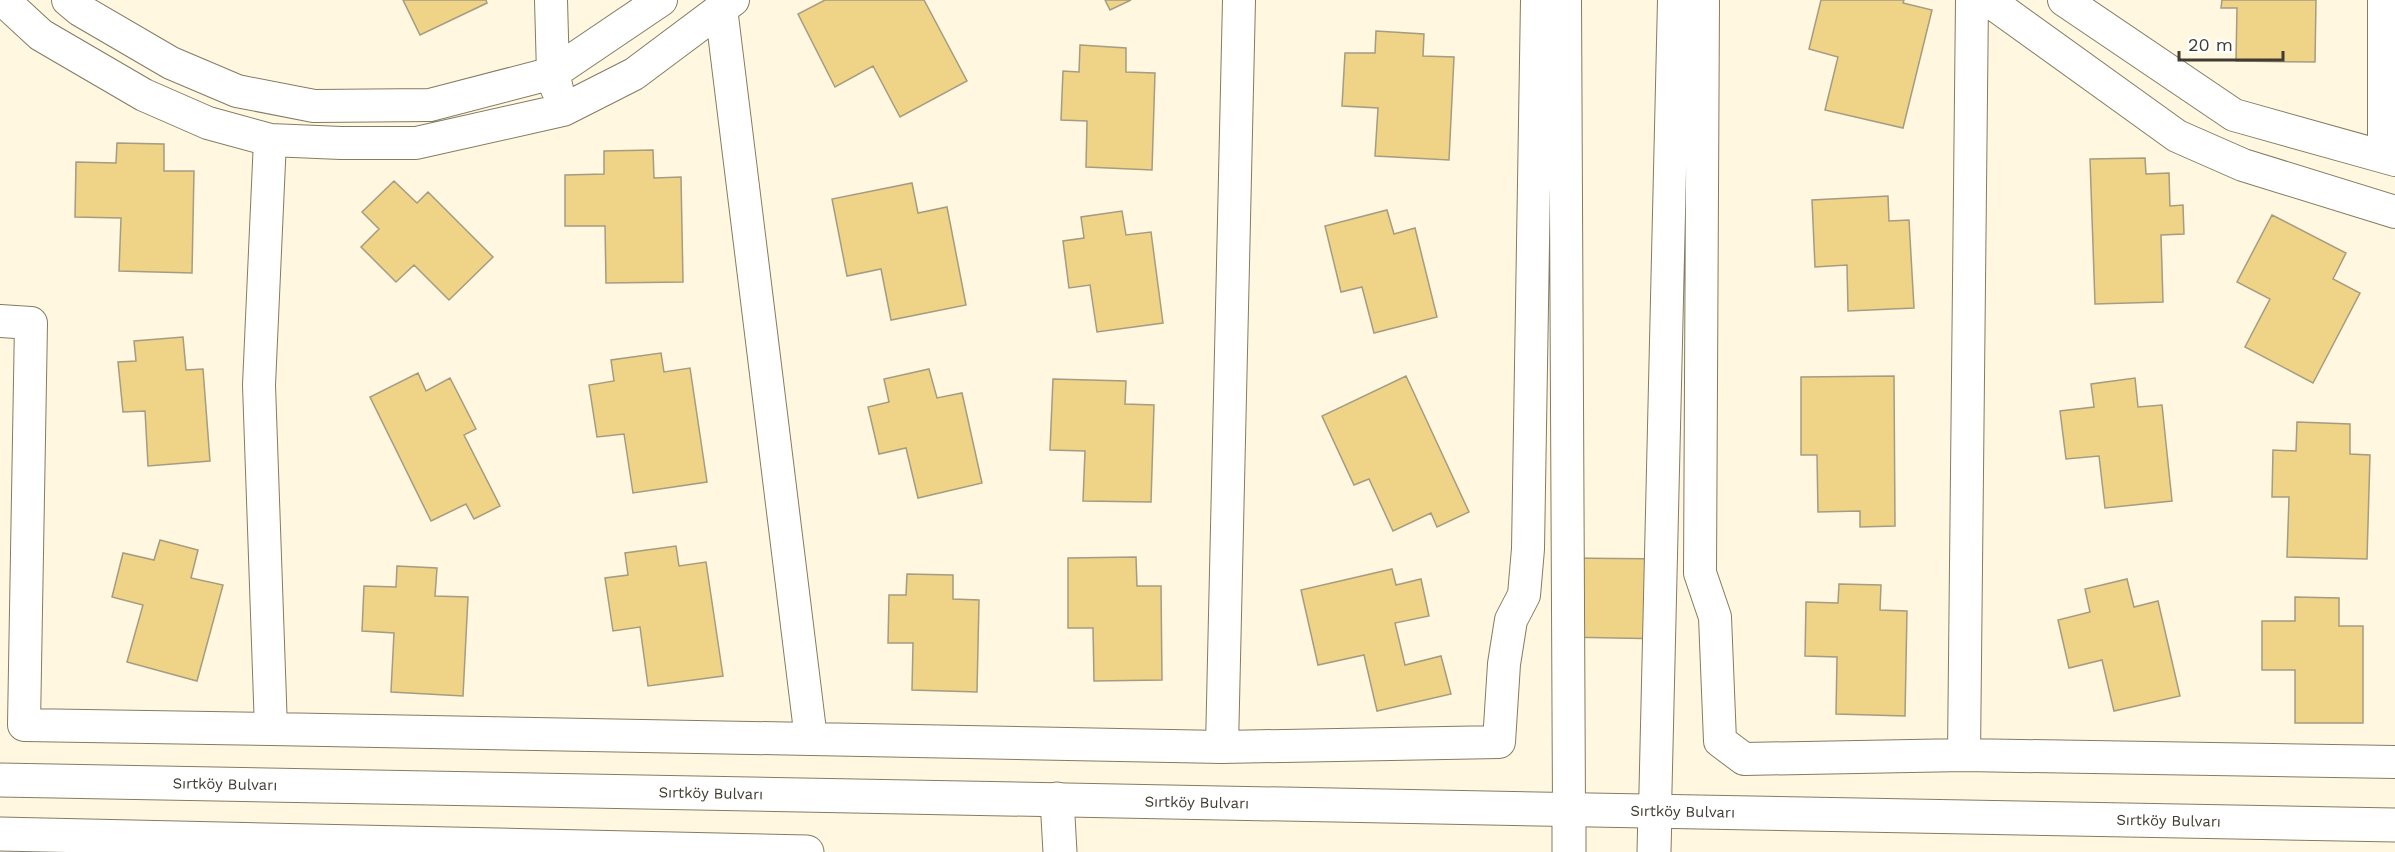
<svg xmlns="http://www.w3.org/2000/svg" width="2395" height="852" viewBox="0 0 2395 852" font-family="'Work Sans',sans-serif">
<style>
.building{fill:#efd386;stroke:#a59c82;stroke-width:1.5}
.lines{fill:none;stroke-linecap:round;stroke-linejoin:round}
.minor-casing{stroke:#847b62;stroke-width:34}
.secondary-casing{stroke:#847b62;stroke-width:35}
.minor{stroke:#fff;stroke-width:32}
.secondary{stroke:#fff;stroke-width:33}
.labels{text-anchor:middle;stroke-width:6;stroke-linejoin:round;paint-order:stroke}
.street-label{font-size:15px;fill:#403c31;stroke:#fff}
</style>
<rect width="100%" height="100%" fill="#fff7e0"/>
<path class="building" d="M403 0H486L487 3 420 35Z
M825 0H924L967 81 900 117 873 66 835 87 798 14Z
M1105 0H1131L1110 10Z
M1821 0H1904L1903 3 1932 10 1903 128 1825 110 1838 57 1809 49Z
M2222 0H2316L2315 62 2236 61 2237 8H2221Z
M1376 31 1424 34 1423 56 1454 57 1449 160 1375 156 1378 108 1342 106 1345 53H1375Z
M1080 45 1126 48V72L1155 73 1152 170 1086 167 1087 121 1061 120 1063 71 1079 72Z
M117 143 164 144V171H194L192 273 119 271 121 218 75 217 76 162 116 163Z
M653 150 654 178 681 177 683 282 606 283 605 226H565V175L604 174V151Z
M2145 158 2146 174 2169 173 2170 206 2183 205 2184 234 2161 235 2163 302 2095 304 2090 159Z
M394 181 417 203 428 192 493 257 449 300 414 265 396 282 361 247 379 229 362 212Z
M912 183 918 213 947 207 966 305 891 320 881 269 847 276 832 199Z
M1888 196 1889 221 1909 220 1914 308 1848 311 1847 265 1815 267 1812 200Z
M1387 210 1394 234 1415 228 1437 317 1374 333 1362 287 1341 292 1325 226Z
M1122 211 1126 235 1151 232 1163 323 1097 332 1090 285 1069 288 1063 241 1084 238 1081 217Z
M2272 215 2346 253 2333 279 2360 293 2313 383 2245 347 2270 299 2237 282Z
M183 337 186 370 203 369 210 461 148 466 145 411 123 412 118 362 136 361 134 341Z
M661 353 664 372 690 368 707 482 633 493 624 434 597 437 589 385 614 381 611 360Z
M929 369 937 398 962 393 982 483 918 498 906 448 879 454 868 407 889 402 884 379Z
M418 373 426 391 450 378 476 429 464 435 500 506 474 519 466 504 431 521 370 397Z
M1406 376 1469 512 1437 527 1431 513 1393 531 1369 479 1354 485 1322 416Z
M1894 376 1895 526 1860 527V511L1818 512 1817 455H1801V377Z
M2135 378 2138 407 2162 405 2172 501 2105 508 2099 456 2066 459 2060 411 2094 407 2091 384Z
M1053 379 1126 381 1125 404 1154 405 1151 502 1083 501 1085 451 1050 450Z
M2297 422 2350 424V454L2370 455 2367 559 2287 557 2289 497H2272L2273 450 2296 451Z
M160 540 198 550 191 578 223 585 197 681 127 662 143 605 112 597 123 553 154 560Z
M676 546 679 566 706 562 723 676 648 686 640 627 613 631 605 578 628 575 625 553Z
M1136 557 1137 586H1161L1162 680 1094 681 1093 628H1068V558Z
M1564 558 1670 559 1669 639 1563 637Z
M397 566 437 568 435 596 468 597 463 696 391 692 394 633 362 631 364 586 396 587Z
M1392 569 1396 585 1421 579 1429 616 1395 623 1405 665 1441 656 1451 694 1377 711 1364 655 1318 665 1301 590Z
M907 574 953 575V599L979 600 977 692 912 690 913 643H888L889 595H906Z
M2127 579 2134 607 2158 601 2180 696 2114 711 2102 660 2069 668 2058 620 2090 612 2085 589Z
M1839 584 1881 585 1880 610 1907 611 1905 716 1836 714 1837 657 1805 656 1806 602 1838 603Z
M2295 597 2339 598V626H2363V723H2295V670H2262V621H2295Z"/>
<g class="lines">
<g class="minor-casing">
<path id="minor" d="M3 0 41 35 144 95 208 123 270 140 341 143H416L563 110 634 74 733 0
M68 0 80 10 171 63 237 91 314 106 430 105 553 73 661 0
M551 0 553 73 557 89
M1565 0 1569 809
M1703 0 1700 573 1715 617 1720 741 1744 759 1964 755 2395 762
M1988 0 2177 136 2243 165 2395 212
M2064 0 2234 115 2395 160
M2384 0V156
M721 8 811 739 1222 747 1239 0
M0 321 31 323 24 725 271 729 259 385 270 140
M271 729 811 739
M1222 747 1499 742 1504 664 1511 620 1524 595 1528 549 1537 0
M1964 755 1972 0
M1655 811 1674 0"/>
</g>
<g class="secondary-casing">
<g id="secondary">
<path id="s1" d="M0 780 2395 825"/>
<path d="M1057 799 1060 852"/>
<path d="M1569 809V852"/>
<path d="M0 834 807 852"/>
<path d="M1654 852 1655 811"/>
</g>
</g>
<use href="#minor" class="minor"/>
<use href="#secondary" class="secondary"/>
</g>
<g class="labels">
<g class="street-label">
<text dy="5" stroke="none"><textPath href="#s1" startOffset="225">Sırtköy Bulvarı</textPath></text>
<text dy="5" stroke="none"><textPath href="#s1" startOffset="711">Sırtköy Bulvarı</textPath></text>
<text dy="5" stroke="none"><textPath href="#s1" startOffset="1197">Sırtköy Bulvarı</textPath></text>
<text dy="5" stroke="none"><textPath href="#s1" startOffset="1683">Sırtköy Bulvarı</textPath></text>
<text dy="5" stroke="none"><textPath href="#s1" startOffset="2169">Sırtköy Bulvarı</textPath></text>
</g>
</g>
<path d="M2179 51v9h104v-9" fill="none" stroke="#403c31" stroke-width="3"/>
<text x="2188" y="51" font-size="18" fill="#403c31" stroke="#ffffff" stroke-width="4.5" paint-order="stroke">20 m</text>
</svg>
